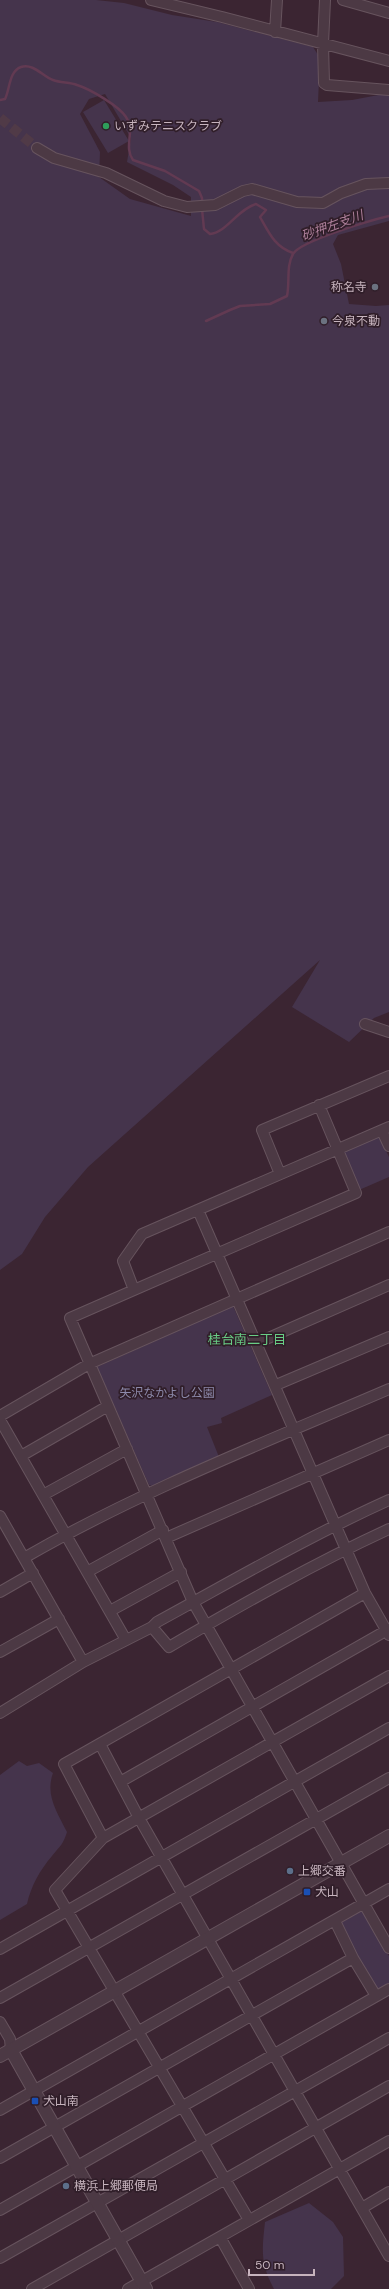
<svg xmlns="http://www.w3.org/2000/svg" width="389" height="2289" viewBox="0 0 389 2289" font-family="'DM Sans','Noto Sans JP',sans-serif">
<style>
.green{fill:#45344c;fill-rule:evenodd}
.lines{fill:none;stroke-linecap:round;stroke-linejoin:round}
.stream{stroke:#623a52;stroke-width:2.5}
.minor-tunnel{stroke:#503a47;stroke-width:10;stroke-dasharray:10 5;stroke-linecap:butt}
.minor-casing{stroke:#67545e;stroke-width:12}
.tertiary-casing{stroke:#67545e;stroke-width:14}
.minor{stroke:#4c3944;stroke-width:10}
.tertiary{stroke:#4c3944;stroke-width:12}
.leisure-dot{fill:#2e9e5b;stroke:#301e29;stroke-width:1.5}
.worship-dot{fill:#6b7280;stroke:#301e29;stroke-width:1.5}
.service-dot{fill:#5c6f8a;stroke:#301e29;stroke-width:1.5}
.transit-dot{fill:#1a4fb4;stroke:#301e29;stroke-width:1.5}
.labels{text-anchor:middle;stroke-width:3.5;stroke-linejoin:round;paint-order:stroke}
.poi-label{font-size:12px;fill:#c7b4be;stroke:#301e29;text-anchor:start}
.park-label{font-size:12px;fill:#8d8aab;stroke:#301e29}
.water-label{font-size:13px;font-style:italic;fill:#ac7e99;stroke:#301e29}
.neighbourhood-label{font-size:13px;fill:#69cd85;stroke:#301e29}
</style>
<rect width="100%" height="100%" fill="#3b2532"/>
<path class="green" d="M0 0H96L124 3 172 15 217 22 313 47 320 58 318 102 352 100 389 93V221L338 235 333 244 341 264 349 304 376 306 389 305V1012L374 1018 349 1042 292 1007 320 960 88 1167 45 1217 22 1254 0 1270ZM105 94 131 138 127 162 173 185 191 197V216L130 199 99 177 100 152 80 114 89 99Z
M104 100 129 141 108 153 83 112Z
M379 1136 389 1157V1177L359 1190 343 1151Z
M233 1306 272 1395 221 1418 222 1423 207 1427 219 1457 152 1486 149 1485 97 1367Z
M19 1761 27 1766 39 1763 53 1773C45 1795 57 1812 67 1832 63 1845 60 1846 52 1856 40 1870 31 1886 27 1904L0 1920V1775Z
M359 1912H363L389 1956V1985L377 1992 341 1925V1923Z
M309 2203 333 2222 343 2237 344 2276 331 2289H274C260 2263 262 2250 265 2222Z"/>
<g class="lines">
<path class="stream" d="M0 100 5 99C10 89 9 71 21 67 34 63 43 77 53 80 61 83 70 82 77 85 90 89 119 106 126 117 136 131 123 146 133 160L165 171 199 191 202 198V204
M202 209 204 229 210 234C226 233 238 209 256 204L266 210 260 217C269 233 275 247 293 253
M206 321 230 310 240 306 270 304 287 296C290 282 286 266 293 254 300 241 372 220 389 216"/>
<path class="minor-tunnel" d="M0 118 37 148"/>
<g class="minor-casing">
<path id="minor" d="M151 0 222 17 389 61
M325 0 323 44 324 83 327 85 389 90
M343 0 389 13
M275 32 277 0
M37 148 54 158 106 173 164 201 187 207 215 205 243 191 252 189 297 202 323 203 341 193 366 184 389 183
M365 1024 389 1032
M389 1127 142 1234 123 1261 134 1290 70 1318 193 1602 389 1948
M382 1131 389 1146
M280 1174 262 1130 389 1076
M198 1210 365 1593 389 1635
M134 1290 356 1193 319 1105
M257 1343 389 1285
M276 1385 389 1337
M0 1416 89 1364 389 1232
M0 1420 126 1640
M21 1456 108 1406
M43 1495 127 1449
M0 1516 83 1662
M166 1538 389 1440
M24 1558C140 1491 266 1442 389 1389
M87 1572 163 1530
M0 1592 33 1573
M110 1611 181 1572
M152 1627 169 1647C241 1605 313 1564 389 1529
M0 1652 59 1619
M0 1713 83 1662 152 1627 157 1622C234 1580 309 1536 389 1500
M100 1744 139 1818 389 2256
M120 1782 389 1629
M103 1838 389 1676
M335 1921 353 1958
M0 1949 389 1728
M0 1998 389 1778
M0 2022 10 2039 11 2050
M0 2110 389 1889
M0 2158 353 1958 376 1996
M362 2208 389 2192
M0 2210 389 1989
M249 2220 55 1890 103 1838 64 1764 365 1593
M220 2237 249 2289
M0 2258 389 2038
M32 2289 389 2086
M128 2289 389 2141"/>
</g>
<g class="tertiary-casing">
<path id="tertiary" d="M11 2050 146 2289
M0 2056 389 1836"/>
</g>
<use href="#minor" class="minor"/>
<use href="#tertiary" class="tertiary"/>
</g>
<circle class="leisure-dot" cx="106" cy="126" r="4"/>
<g class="worship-dot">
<circle cx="375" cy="287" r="4"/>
<circle cx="324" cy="321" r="4"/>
</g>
<g class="service-dot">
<circle cx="290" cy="1871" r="4"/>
<circle cx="66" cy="2186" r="4"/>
</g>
<g class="transit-dot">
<rect x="303" y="1888" width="8" height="8" rx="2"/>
<rect x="31" y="2097" width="8" height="8" rx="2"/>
</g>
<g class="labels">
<g class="poi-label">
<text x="114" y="130">いずみテニスクラブ</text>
<text x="367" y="291" text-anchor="end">称名寺</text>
<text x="332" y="325">今泉不動</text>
<text x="298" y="1875">上郷交番</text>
<text x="315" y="1896">犬山</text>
<text x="43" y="2105">犬山南</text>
<text x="74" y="2190">横浜上郷郵便局</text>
</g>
<g class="park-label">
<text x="167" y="1397">矢沢なかよし公園</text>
</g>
<g class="water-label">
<text transform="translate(332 225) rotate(-20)" y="5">砂押左支川</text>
</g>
<g class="neighbourhood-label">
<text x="247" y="1344">桂台南二丁目</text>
</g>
</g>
<path d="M249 2269v6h65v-6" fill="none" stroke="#c7b4be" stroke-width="2"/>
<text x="255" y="2269" font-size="12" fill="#c7b4be" stroke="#301e29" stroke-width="3" paint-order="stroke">50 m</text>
</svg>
